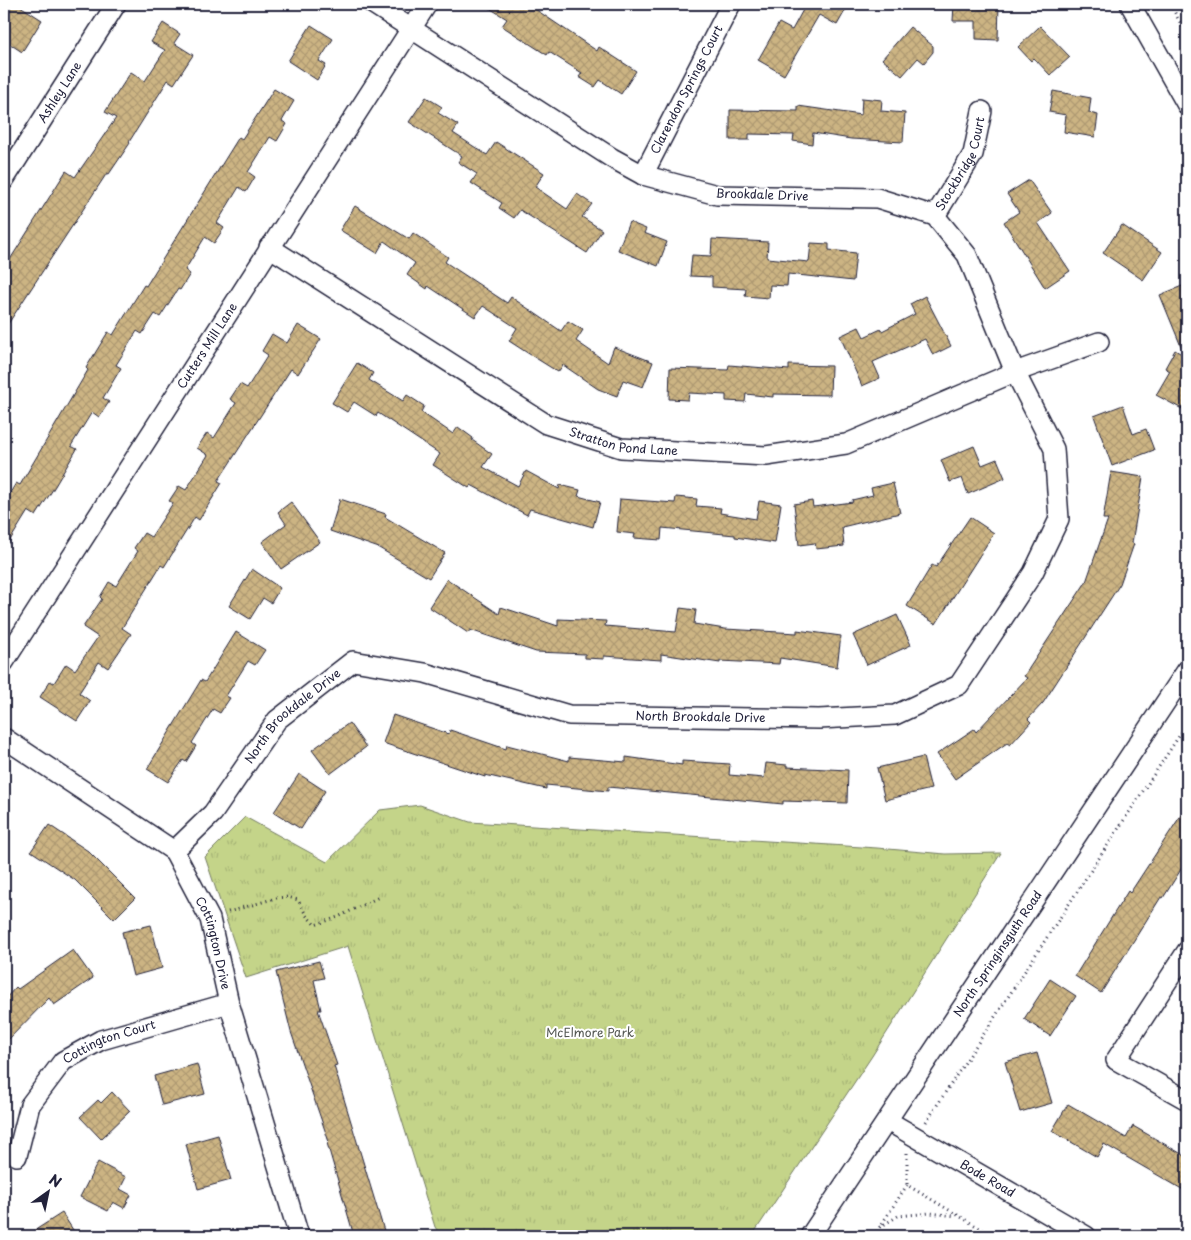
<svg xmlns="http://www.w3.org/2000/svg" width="1191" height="1240" viewBox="0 0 1191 1240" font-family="'Playpen Sans',sans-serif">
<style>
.park{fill:url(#park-tufts);stroke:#737b62}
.building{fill:url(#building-cross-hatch);stroke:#22223b}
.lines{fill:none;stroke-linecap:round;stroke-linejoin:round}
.minor-casing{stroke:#22223b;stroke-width:22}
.path{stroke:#22223b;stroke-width:3;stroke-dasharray:1 4;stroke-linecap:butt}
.minor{stroke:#fff;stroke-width:19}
.labels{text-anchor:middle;stroke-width:4;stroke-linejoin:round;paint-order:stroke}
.street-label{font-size:12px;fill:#22223b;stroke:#fff}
.park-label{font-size:12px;fill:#535752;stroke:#fff}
</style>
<defs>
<pattern id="park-tufts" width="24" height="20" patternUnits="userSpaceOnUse" patternTransform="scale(1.25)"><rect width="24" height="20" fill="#c4d489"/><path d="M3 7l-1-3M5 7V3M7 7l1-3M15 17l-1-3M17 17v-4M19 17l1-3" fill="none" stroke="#a8b677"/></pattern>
<pattern id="building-cross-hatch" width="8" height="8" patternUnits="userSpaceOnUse" patternTransform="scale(1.25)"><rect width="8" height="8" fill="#ccb483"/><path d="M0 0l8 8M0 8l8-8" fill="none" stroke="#af9a72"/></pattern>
</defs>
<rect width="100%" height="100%" fill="#fff"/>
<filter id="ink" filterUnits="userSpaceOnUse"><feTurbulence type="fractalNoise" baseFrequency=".02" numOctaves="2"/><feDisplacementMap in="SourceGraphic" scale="10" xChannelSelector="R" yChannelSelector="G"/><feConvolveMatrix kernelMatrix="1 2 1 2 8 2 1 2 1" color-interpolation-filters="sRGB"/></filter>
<g filter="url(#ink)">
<path class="park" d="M420 805 470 822 877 848 945 854 1001 853 872 1056 752 1236H441L435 1227 348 946 246 978 205 857 245 817 327 862 380 810Z"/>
<path class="building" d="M4 4H17L42 20 22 52 4 40Z
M483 4H538L535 9 597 51 599 47 636 71 621 94 600 80 595 87 579 77 582 73 549 52 547 55 502 26 507 19Z
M797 4H849L837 25 819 15 784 75 758 60 779 23 792 30 804 8Z
M954 4H999L998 40 976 39V21H953Z
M163 23 180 34 174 43 193 55 174 84 168 80 129 142 130 143 109 174 107 173 4 330V269L66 171 75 177 116 118 105 112 131 72 145 81 165 50 151 42Z
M311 25 333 39 319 61 326 65 317 80 288 61Z
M1040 26 1070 57 1050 75 1034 58 1031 61 1018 47Z
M910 27 933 46V52L924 63 918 58 902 76 882 59Z
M274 89 294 101 282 121 287 124 277 141 270 137 248 172 255 177 246 192 239 187 217 223 224 228 214 243 205 237 185 270 190 274 180 290 178 289 160 317 155 314 142 334 137 331 116 365 121 368 103 398 109 402 99 417 92 412 71 446 77 449 55 486 36 516 28 511 4 550V503L16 483 20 485 88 370 86 368 108 332 113 335 144 285 146 286 239 137 242 139Z
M1053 91 1091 98 1089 113 1098 115 1095 137 1064 132 1066 115 1049 112Z
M426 97 442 107 438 113 458 125 453 133 487 155 496 142 544 173 535 187 567 209 577 194 592 204 582 217 602 230 587 253 520 210 514 218 499 208 502 203 471 183 477 174 458 162 462 156 409 122Z
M862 98 882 100 881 111 905 113 903 142 851 139 813 133 812 144 793 141 794 135 749 134V140H730V110L798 111V106L861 115Z
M1029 180 1052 213 1038 223 1070 271 1045 288 1004 222 1019 212 1007 194Z
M355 206 409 239 413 233 448 257 445 262 507 303 511 297 561 331 568 321 583 330 576 341 608 363 614 347 653 362 643 387 623 380 617 396 598 389 563 365 558 372 526 352 509 341 517 328 483 306 475 317 428 286 427 289 407 275 415 263 384 241 377 253 340 230Z
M629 222 646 229 644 233 667 242 658 266 618 250Z
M1122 225 1162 252 1143 280 1103 253Z
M712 239 768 242 767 258 809 262 811 243 829 244V250L856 253 853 281 788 274 787 286 770 285 769 298 745 296 746 289 712 287V277L690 276 692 255 711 256Z
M1187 284V399L1182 409 1156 395 1170 371 1165 368 1175 350 1185 356 1160 295Z
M925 296 951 346 933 355 925 339 873 362 880 378 862 386 840 336 859 327 864 337 881 329 882 331 915 314 910 304Z
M298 325 321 339 298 374 291 369 218 481 222 483 199 520 195 517 164 567 161 565 122 628 131 634 108 668 99 662 79 693 90 701 77 721 40 697 50 681 54 683 66 664 75 670 98 637 83 627 102 599 100 597 109 582 116 586 138 551 134 548 144 533 151 537 173 503 169 501 179 486 186 490 208 455 197 448 207 433 214 438 236 403 230 399 240 384 247 388 268 355 262 351 272 334 287 343Z
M357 363 373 373 369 380 403 401 407 395 424 406 421 412 453 434 458 427 473 438 472 440 492 454 483 467 518 486 526 471 559 489 560 485 580 490 578 496 600 502 593 527 530 509 527 515 471 485 469 488 433 465 440 454 378 413 376 416 354 402 347 412 332 403Z
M729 365 789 370V365L831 366 830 395 773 394V397L746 394 745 402 726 401V395L689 393 688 400 669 399 670 368 728 370Z
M1123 405 1133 434 1146 429 1154 450 1112 466 1094 416Z
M974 446 982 465 997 459 1005 478 968 494 962 478 950 482 941 460Z
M1111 472 1143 477 1132 543 1134 544 1120 584 1043 703 1028 719 1031 722 1010 745 1007 743 955 779 937 754 974 729 976 732 1027 678 1024 676 1086 582 1108 519H1103Z
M893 483 900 513 842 527 844 546 816 549 815 543 799 545 794 504 812 501 813 507 853 502 852 500 873 495 871 488Z
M676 497 697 499 696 506 721 508 720 513 756 519 759 501 781 504 775 543 735 537V535L662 528 661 540 634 538 635 534 617 532 620 499 675 503Z
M340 499 386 514 385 517 445 553 429 578 379 548 330 531Z
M291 502 320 542 281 569 262 542 286 524 278 512Z
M970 517 994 533 936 624 907 606 932 565 936 567Z
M252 569 280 588 271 603 263 598 250 619 229 606Z
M447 579 499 614 501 607 558 626V619L606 621 605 626 676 632 680 608 696 610 694 624 725 629 797 633V630L841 636 837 667 780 658 779 664 720 661V663L661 654V660L604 656V659L585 658V654L536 652 470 630 468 633 429 607Z
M897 615 911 645 867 665 853 635Z
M236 632 265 650 255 665 248 661 226 696 230 698 220 713 213 709 192 743 196 746 186 762 183 760 168 782 147 769 201 680 205 682Z
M393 715 449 734 450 730 506 749 507 745 569 761V757L626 762V757L682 765V761L730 764 729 775 764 778 766 763 787 765V767L848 770 847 803 783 801V804L608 787V791L546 785V789L485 775V777L383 743Z
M349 723 366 747 330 774 312 750Z
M923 757 931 789 885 800 877 768Z
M299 774 325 791 301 829 274 812Z
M1187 806V860L1163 898 1161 897 1101 993 1075 976 1128 891 1130 893Z
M49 825 88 851 135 898 114 919 75 880 31 851Z
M151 925 162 968 133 976 122 932Z
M73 950 93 978 54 1005 49 998 4 1044V1000L16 987 18 989Z
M319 961 324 978 314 980 321 1010H318L337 1065 334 1066 385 1234 378 1236H354L327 1143 329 1142 291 1032 276 972Z
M1050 979 1076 996 1050 1036 1024 1019Z
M1037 1053 1052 1103 1020 1112 1005 1062Z
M197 1064 205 1094 162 1105 154 1076Z
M112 1092 130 1111 101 1139 80 1117 98 1100 101 1103Z
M1068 1104 1126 1138 1133 1126 1187 1157V1192L1104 1144 1097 1157 1052 1131Z
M218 1135 231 1180 198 1189 186 1144Z
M98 1162 126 1177 120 1189 131 1195 124 1208 113 1202 108 1211 80 1197Z
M62 1213 77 1236H26Z"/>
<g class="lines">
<g class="minor-casing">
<g id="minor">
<path d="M1130 4 1187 105"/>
<path id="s1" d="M643 175 731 4"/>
<path id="s2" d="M4 180 116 4"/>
<path id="s3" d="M935 216 973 154 982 111"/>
<path id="s4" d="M269 247 546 424 621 448 766 456 846 444 1015 372 1099 342"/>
<path id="s5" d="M4 662 427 4"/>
<path id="s6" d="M4 738 174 851 210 919 229 1003 299 1236"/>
<path id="s7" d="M174 851 213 813 277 720 353 661 425 673 569 715 819 719 895 715 959 685 1033 573 1059 519 1054 449 1015 372 967 255 935 216 877 198 717 195 643 175 612 158 373 4"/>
<path d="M1187 951 1116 1060 1187 1100"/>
<path id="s8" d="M888 1121 1086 1236"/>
<path id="s9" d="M17 1156 30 1105 63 1061 101 1040 229 1003"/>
<path id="s10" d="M810 1236 1187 670"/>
</g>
</g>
<path class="path" d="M1170 4 1187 35
M228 912 276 898 288 897 298 900 306 915 315 925 338 917 379 897
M926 1122 1187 724
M907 1153V1185L993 1236
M880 1227 898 1216 930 1213 956 1216
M874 1236 907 1185"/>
<use href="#minor" class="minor"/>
</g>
</g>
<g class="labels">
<g class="street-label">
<text dy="4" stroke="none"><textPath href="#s1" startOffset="96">Clarendon Springs Court</textPath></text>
<text dy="4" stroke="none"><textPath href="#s2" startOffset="104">Ashley Lane</textPath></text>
<text dy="4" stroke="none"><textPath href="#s3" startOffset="59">Stockbridge Court</textPath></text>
<text transform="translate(762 195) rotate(2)" y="4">Brookdale Drive</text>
<text dy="4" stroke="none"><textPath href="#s5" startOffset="376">Cutters Mill Lane</textPath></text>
<text dy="4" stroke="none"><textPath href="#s4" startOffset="409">Stratton Pond Lane</textPath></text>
<text dy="4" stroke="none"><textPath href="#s7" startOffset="181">North Brookdale Drive</textPath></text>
<text dy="4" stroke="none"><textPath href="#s7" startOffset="618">North Brookdale Drive</textPath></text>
<text dy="4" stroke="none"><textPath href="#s6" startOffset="305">Cottington Drive</textPath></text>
<text dy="4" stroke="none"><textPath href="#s10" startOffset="339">North Springinsguth Road</textPath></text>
<text dy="4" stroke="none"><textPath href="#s9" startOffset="158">Cottington Court</textPath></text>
<text dy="4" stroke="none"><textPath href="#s8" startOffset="115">Bode Road</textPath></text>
</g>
<g class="park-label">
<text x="590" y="1037">McElmore Park</text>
</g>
</g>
<rect width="1191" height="1240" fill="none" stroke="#fff" stroke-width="20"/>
<rect x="10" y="10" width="1171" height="1220" fill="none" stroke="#22223b" stroke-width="2" filter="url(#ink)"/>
<g transform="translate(48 1192) rotate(33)" stroke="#ffffff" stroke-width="4" paint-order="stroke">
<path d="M0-4L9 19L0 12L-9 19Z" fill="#22223b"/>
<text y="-8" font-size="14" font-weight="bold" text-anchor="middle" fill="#22223b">N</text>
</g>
</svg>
